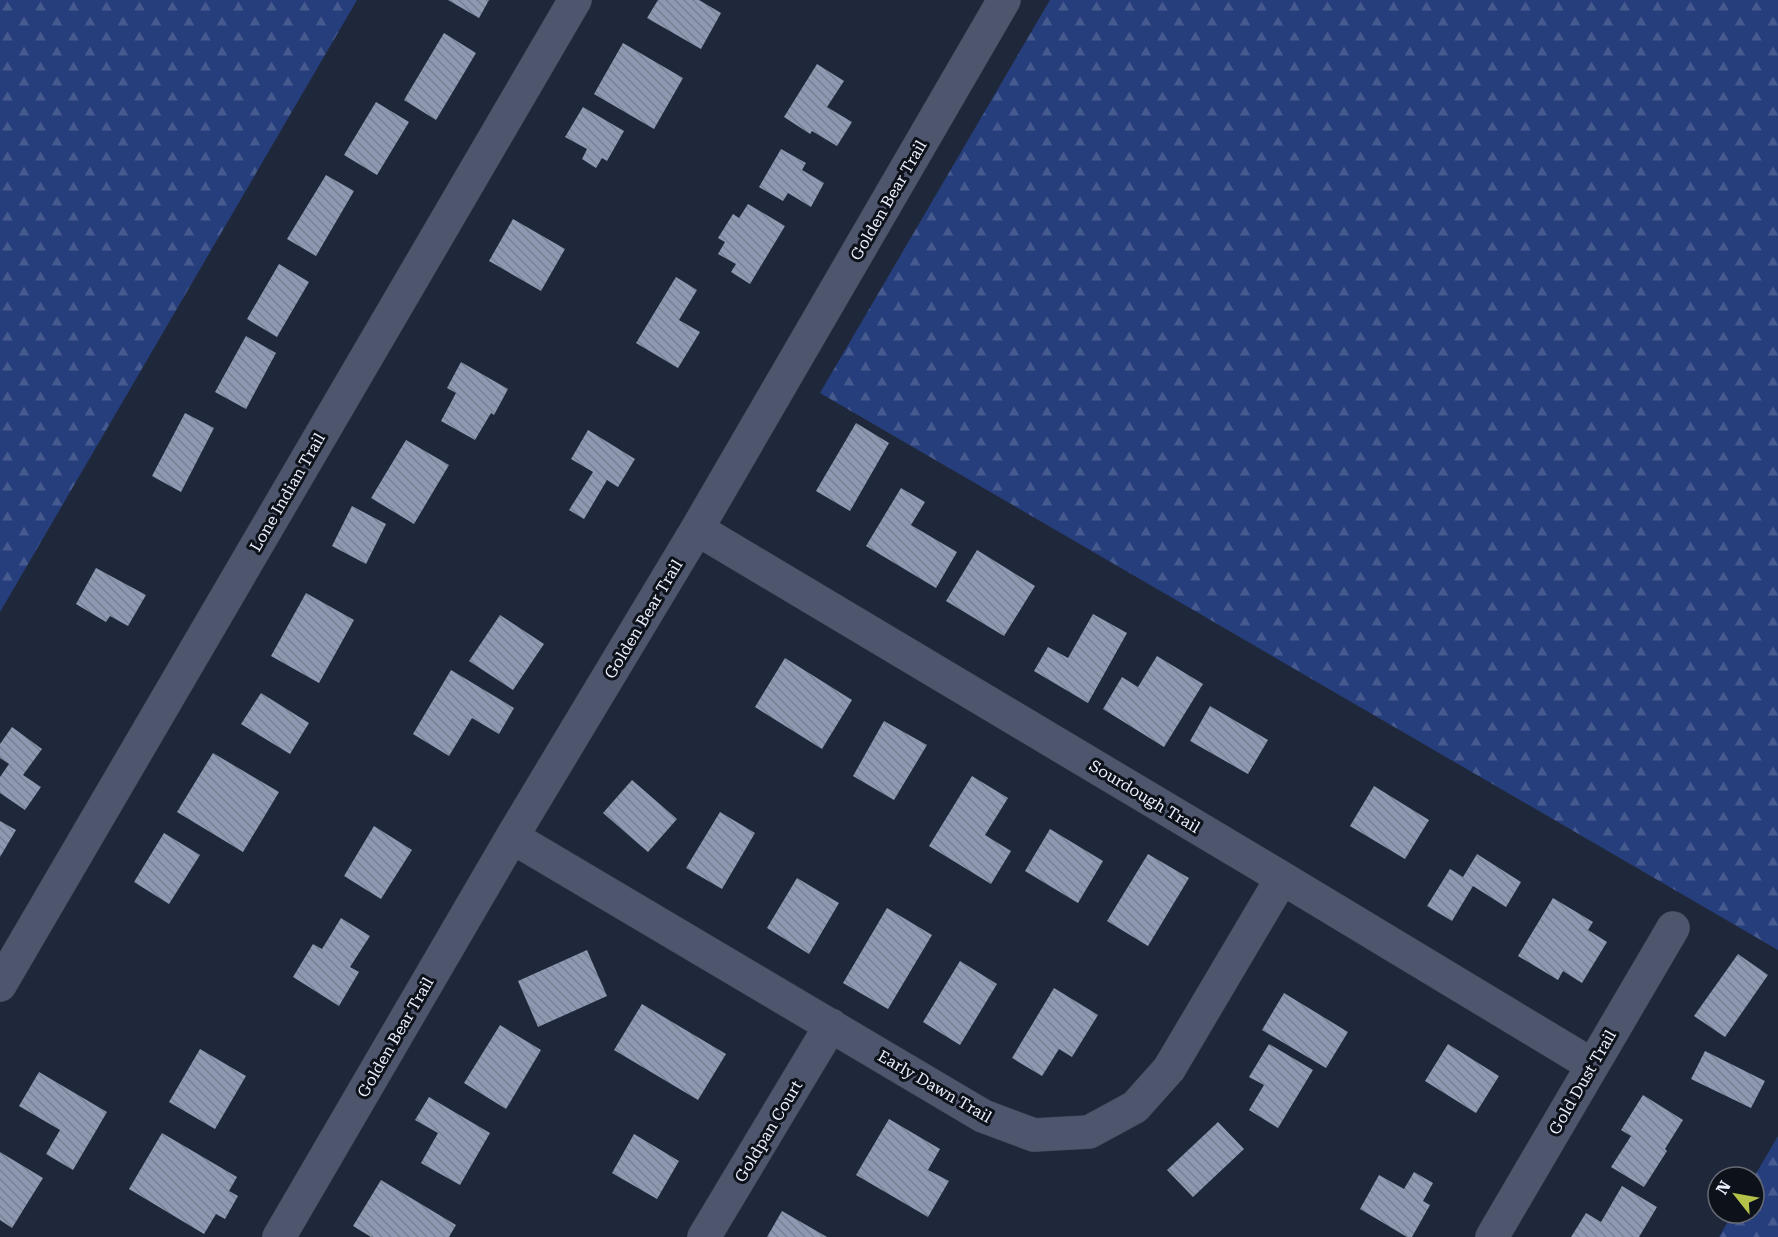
<svg xmlns="http://www.w3.org/2000/svg" width="1778" height="1237" viewBox="0 0 1778 1237" font-family="'Roboto Serif',serif">
<style>
.forest{fill:url(#forest-firs)}
.building{fill:url(#building-back-hatch)}
.lines{fill:none;stroke-linecap:round;stroke-linejoin:round}
.street-casing{stroke:#3f4656;stroke-width:34}
.street{stroke:#4d566c;stroke-width:33}
.labels{text-anchor:middle;stroke-width:6;stroke-linejoin:round;paint-order:stroke}
.street-label{font-size:16px;fill:#eaf0fd;stroke:#0d1119}
</style>
<defs>
<pattern id="forest-firs" width="22" height="20" patternUnits="userSpaceOnUse" patternTransform="scale(1.5)"><rect width="22" height="20" fill="#263e7c"/><path d="M5 1l3.5 6h-7zM16 11l3.5 6h-7z" fill="#465a90"/></pattern>
<pattern id="building-back-hatch" width="6" height="6" patternUnits="userSpaceOnUse" patternTransform="scale(1.5)"><rect width="6" height="6" fill="#8e99b1"/><path d="M-1 5l2 2M0 0l6 6M5-1l2 2" fill="none" stroke="#788193"/></pattern>
</defs>
<rect width="100%" height="100%" fill="#1f283b"/>
<path class="forest" d="M0 0H357L0 612Z
M1050 0H1778V950L820 393Z
M1778 1136V1237H1719L1733 1213H1754V1177Z"/>
<path class="building" d="M448 0H489L479 18Z
M658 0H699L721 13 701 49 647 18Z
M444 33 476 53 436 120 404 100Z
M623 43 683 78 654 129 594 94Z
M817 64 844 81 827 107 852 122 837 146 812 131 810 134 784 117Z
M376 102 409 122 377 175 344 155Z
M583 107 624 131 607 161 602 158 596 168 582 159 587 149 565 137Z
M781 149 806 163 802 170 824 183 811 207 788 193 783 201 759 187Z
M326 175 354 191 316 256 287 239Z
M748 204 785 226 750 284 731 272 736 264 718 254 725 242 718 238 733 214 739 218Z
M513 219 565 249 541 291 489 261Z
M279 264 309 282 277 337 247 319Z
M676 277 697 290 679 320 700 332 678 368 636 343Z
M246 336 276 353 246 409 215 392Z
M461 362 508 389 494 415 491 413 475 440 441 421 456 393 447 388Z
M185 413 214 428 181 492 152 476Z
M856 423 889 443 850 511 816 491Z
M588 430 635 459 618 487 607 480 584 519 569 510 593 472 571 459Z
M406 440 449 465 414 524 371 498Z
M901 488 925 502 911 525 957 552 936 588 866 546Z
M352 506 386 524 366 564 332 546Z
M977 550 1035 586 1004 636 946 601Z
M96 568 146 595 128 626 110 616 106 622 76 604Z
M306 593 354 620 319 683 271 656Z
M1093 614 1127 633 1088 703 1034 671 1048 647 1068 658Z
M500 615 544 644 513 690 469 661Z
M1157 656 1203 684 1164 747 1103 709 1122 677 1138 687Z
M785 658 852 700 822 749 755 707Z
M451 670 514 708 499 734 472 718 449 756 413 734Z
M261 693 309 723 290 754 241 724Z
M1210 706 1268 740 1248 774 1190 741Z
M884 721 927 745 894 800 853 776Z
M12 727 42 749 23 775 41 787 25 810 0 793V777L9 764 0 758V744Z
M213 753 279 792 243 852 177 812Z
M972 776 1008 798 985 835 1011 851 991 884 929 846Z
M632 780 677 819 648 852 603 813Z
M1374 786 1429 820 1405 859 1350 826Z
M720 812 755 833 722 889 686 868Z
M0 821 16 830 0 857Z
M374 826 412 850 381 899 344 876Z
M1050 829 1103 861 1078 903 1025 871Z
M164 833 200 855 169 904 134 882Z
M1148 854 1189 878 1148 946 1107 921Z
M1477 854 1521 882 1506 907 1473 886 1452 921 1427 906 1450 869 1463 877Z
M797 878 839 903 809 954 767 928Z
M1553 898 1593 922 1588 930 1607 942 1582 983 1563 971 1558 980 1518 956Z
M887 908 932 935 888 1009 843 983Z
M341 918 370 936 350 967 359 972 339 1006 293 977 313 944 322 949Z
M587 950 607 996 538 1027 518 981Z
M1738 954 1768 975 1725 1037 1694 1016Z
M960 961 997 984 960 1045 923 1022Z
M1054 988 1098 1015 1072 1057 1059 1049 1042 1076 1012 1058Z
M1284 993 1348 1032 1326 1068 1262 1030Z
M642 1004 726 1054 698 1100 614 1050Z
M500 1025 541 1050 506 1109 464 1083Z
M1269 1044 1313 1070 1278 1128 1249 1110 1264 1085 1249 1077Z
M1448 1044 1499 1076 1476 1113 1425 1081Z
M200 1049 246 1076 215 1129 169 1102Z
M1705 1051 1765 1081 1751 1108 1691 1079Z
M39 1072 107 1112 73 1170 46 1154 60 1130 19 1106Z
M1643 1095 1683 1120 1665 1149 1667 1151 1644 1187 1611 1167 1631 1136 1621 1130Z
M429 1097 490 1133 460 1185 421 1163 438 1133 415 1120Z
M889 1119 940 1149 928 1170 949 1181 928 1217 856 1175Z
M1218 1122 1244 1149 1193 1197 1167 1170Z
M162 1133 237 1177 229 1191 238 1196 225 1219 216 1214 204 1234 129 1189Z
M634 1134 679 1161 657 1199 612 1173Z
M0 1152 43 1178 12 1228 0 1220Z
M1414 1172 1433 1183 1423 1201 1430 1205 1412 1237H1407L1360 1209 1379 1175 1404 1189Z
M381 1180 456 1225 449 1237H371L353 1226Z
M1622 1186 1657 1207 1639 1237H1571L1586 1213 1601 1222Z
M782 1211 827 1237H767Z"/>
<g class="lines">
<g class="street-casing">
<path id="street" d="M697 529 1282 878 1592 1065
M512 837 983 1116 1034 1135 1089 1132 1135 1107 1169 1069 1282 878
M0 985 575 0
M279 1237 512 837 697 529 1004 0
M704 1237 831 1025
M1492 1237 1673 928"/>
</g>
<use href="#street" class="street"/>
</g>
<g class="labels">
<g class="street-label">
<text transform="translate(888 200) rotate(-60)" y="6">Golden Bear Trail</text>
<text transform="translate(287 492) rotate(-60)" y="6">Lone Indian Trail</text>
<text transform="translate(643 619) rotate(-59)" y="6">Golden Bear Trail</text>
<text transform="translate(1145 796) rotate(31)" y="6">Sourdough Trail</text>
<text transform="translate(395 1037) rotate(-60)" y="6">Golden Bear Trail</text>
<text transform="translate(1582 1082) rotate(-60)" y="6">Gold Dust Trail</text>
<text transform="translate(935 1086) rotate(30)" y="6">Early Dawn Trail</text>
<text transform="translate(768 1131) rotate(-59)" y="6">Goldpan Court</text>
</g>
</g>
<g transform="translate(1736 1195) rotate(301)"><circle r="28" fill="#0d1119" stroke="#656a74" stroke-width="1.5"/>
<path d="M0-4.5L10 22L0 15L-10 22Z" fill="#b4c24a"/>
<text y="-9" font-size="16" font-weight="bold" text-anchor="middle" fill="#eaf0fd">N</text>
</g>
</svg>
